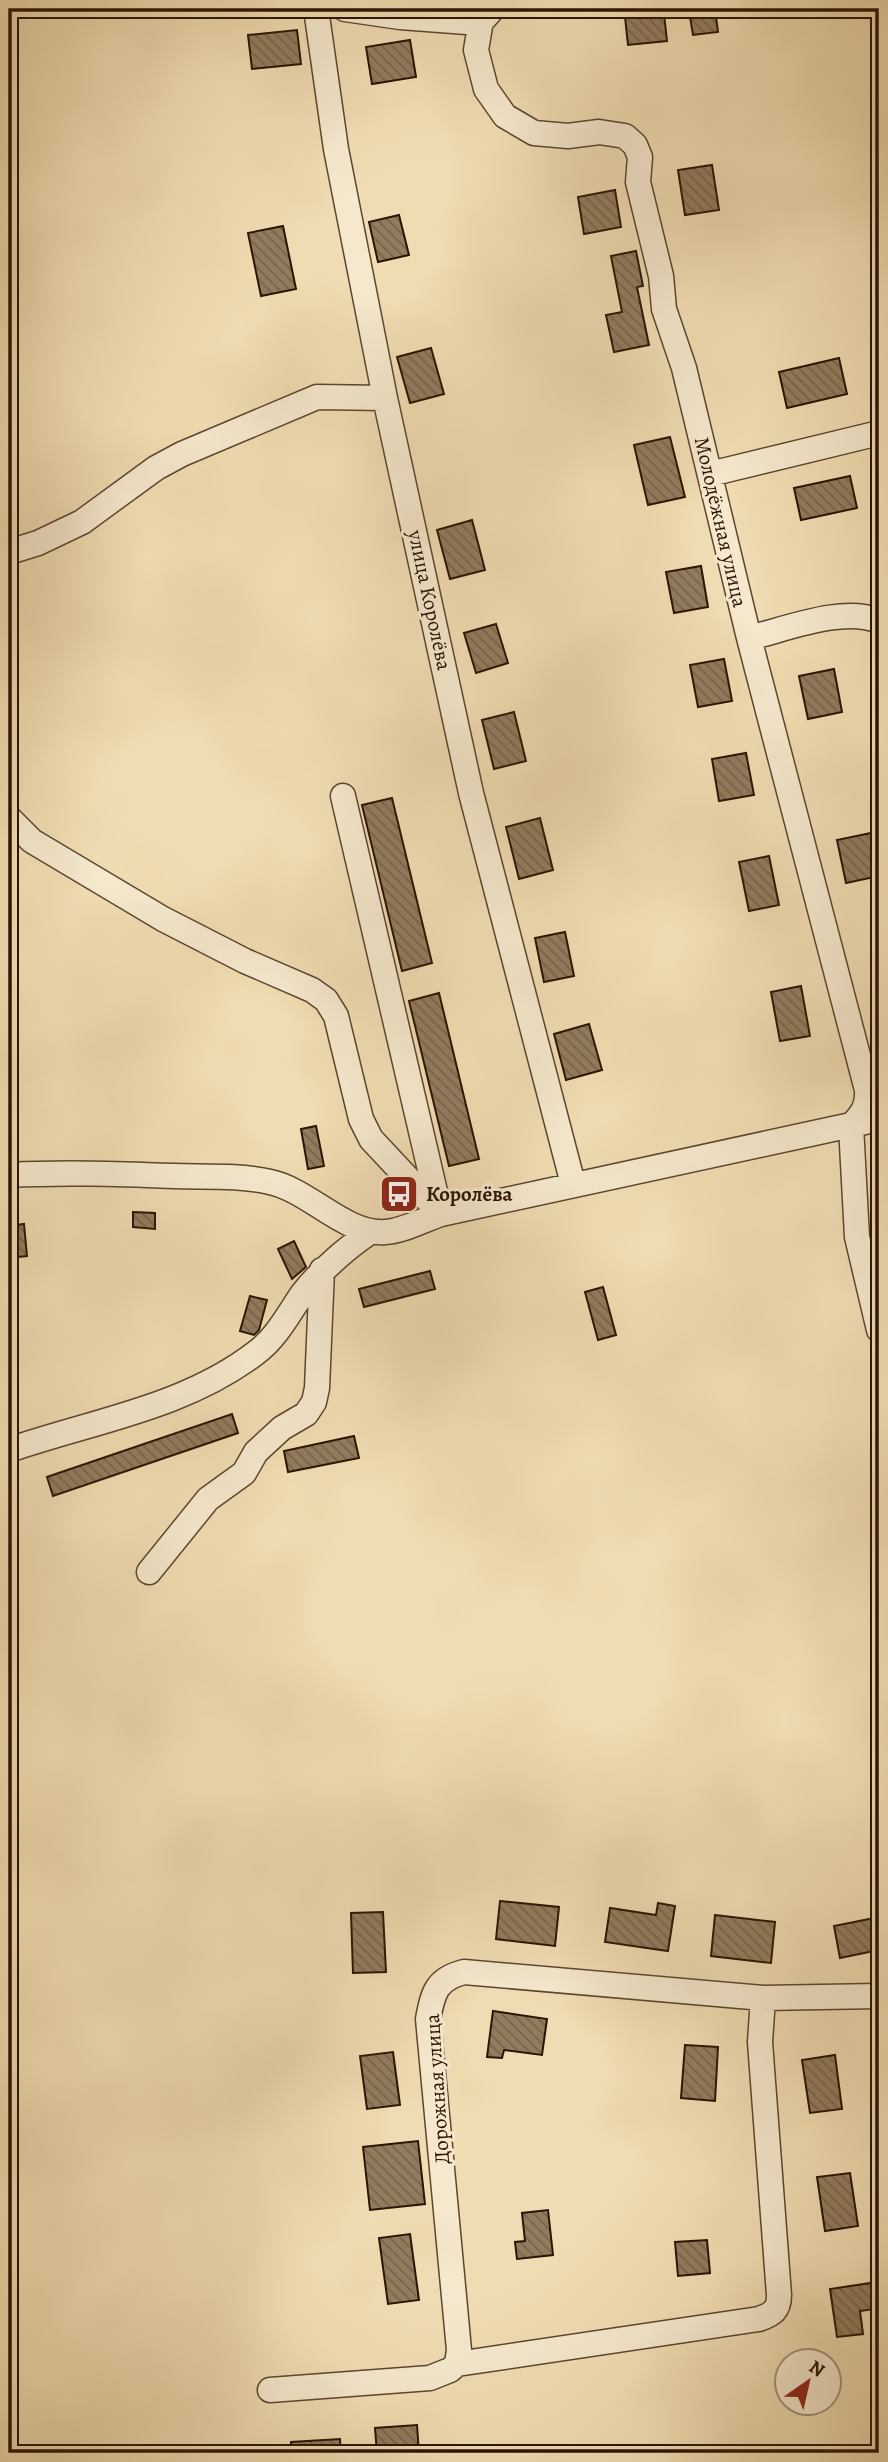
<svg xmlns="http://www.w3.org/2000/svg" width="888" height="2462" viewBox="0 0 888 2462" font-family="Alegreya,serif">
<style>
.building{fill:url(#building-back-hatch);stroke:#2a1404;stroke-width:2}
.lines{fill:none;stroke-linecap:round;stroke-linejoin:round}
.minor-casing{stroke:#5c4630;stroke-width:27}
.minor{stroke:#f5e8cd;stroke-width:24}
.labels{text-anchor:middle;stroke-width:6;stroke-linejoin:round;paint-order:stroke}
.street-label{font-size:21px;fill:#2a1404;stroke:#f5e8cd}
.poi-label{font-size:21px;font-weight:bold;fill:#2a1404;stroke:#f5e8cd;text-anchor:start}
</style>
<defs>
<pattern id="building-back-hatch" width="6" height="6" patternUnits="userSpaceOnUse" patternTransform="scale(1.75)"><rect width="6" height="6" fill="#917c5e"/><path d="M-1 5l2 2M0 0l6 6M5-1l2 2" fill="none" stroke="#77644b"/></pattern>
</defs>
<rect width="100%" height="100%" fill="#f0dcb2"/>
<filter id="stains"><feTurbulence type="fractalNoise" baseFrequency=".00286" numOctaves="4"/><feColorMatrix values="0 0 0 0 .2 0 0 0 0 .09 0 0 0 0 .02 0 0 0 .5 -.17"/></filter>
<radialGradient id="worn" r=".72"><stop offset=".6" stop-color="#630" stop-opacity="0"/><stop offset="1" stop-color="#630" stop-opacity=".3"/></radialGradient>
<path class="building" d="M702 9H715L718 32 693 35 689 11Z
M664 14 667 41 628 45 625 17Z
M297 30 301 64 252 69 248 35Z
M410 40 416 77 372 84 366 47Z
M712 165 719 210 685 215 678 170Z
M615 190 621 227 584 234 578 197Z
M399 215 409 255 378 262 369 222Z
M283 226 296 289 261 296 248 233Z
M636 251 643 286 637 287 649 345 614 352 606 315 622 312 611 256Z
M431 348 444 394 410 403 397 357Z
M839 358 847 394 787 408 779 372Z
M670 437 685 497 648 505 634 445Z
M850 476 857 508 801 520 794 488Z
M472 520 485 570 450 579 437 530Z
M701 566 708 607 674 613 666 572Z
M496 624 508 663 476 673 464 633Z
M724 659 732 701 698 707 690 665Z
M834 669 842 712 808 719 799 676Z
M514 712 526 761 494 769 482 720Z
M746 753 754 795 719 801 712 759Z
M392 798 432 963 402 971 362 805Z
M540 818 553 870 519 879 506 827Z
M871 833 879 876 846 883 837 840Z
M769 856 779 905 749 911 739 862Z
M565 932 574 976 544 982 535 938Z
M801 986 810 1036 780 1041 771 992Z
M439 993 479 1159 449 1166 409 1001Z
M589 1024 602 1070 566 1080 554 1034Z
M316 1126 324 1166 308 1169 301 1129Z
M133 1212 155 1213V1229L133 1227Z
M24 1224 27 1256 9 1258V1226Z
M294 1241 306 1267 292 1279 278 1249Z
M430 1271 435 1289 364 1307 359 1289Z
M603 1287 616 1335 598 1340 585 1292Z
M250 1296 267 1300 259 1330 254 1335 240 1331Z
M232 1414 238 1433 53 1496 47 1477Z
M354 1436 359 1458 288 1472 284 1451Z
M500 1901 559 1907 555 1946 496 1939Z
M658 1903 675 1906 668 1951 605 1942 610 1908 656 1915Z
M383 1912 386 1972 353 1973 351 1913Z
M715 1915 775 1922 771 1963 711 1956Z
M879 1917V1950L840 1958 834 1926Z
M493 2011 547 2019 542 2055 504 2050 502 2058 487 2057Z
M685 2045 718 2047 715 2101 681 2098Z
M393 2052 400 2105 367 2109 360 2056Z
M835 2055 842 2109 810 2113 802 2060Z
M418 2141 425 2204 370 2210 363 2147Z
M850 2173 858 2226 825 2231 817 2177Z
M548 2210 553 2255 517 2259 515 2242 525 2241 522 2213Z
M410 2234 419 2300 388 2304 379 2238Z
M707 2240 710 2273 678 2276 675 2242Z
M871 2283 875 2309 860 2311 863 2334 837 2337 830 2289Z
M417 2425 419 2453H377L375 2428Z
M340 2439 341 2453H291V2442Z"/>
<g class="lines">
<g class="minor-casing">
<path id="minor" d="M316 9 336 149 385 398 471 793 573 1184
M345 9 400 17 480 23 490 12
M483 9 476 50 486 89 505 116 534 133 568 136 599 132 625 136 635 145 640 157 638 182 661 276 664 309 684 368 749 638 867 1090C868 1107 862 1114 851 1126
M710 474 879 433
M9 552 38 543 82 522 156 468 182 454 317 397 385 398
M749 638C787 629 842 606 879 621
M343 796 440 1213
M9 818 32 841 163 919 245 961 312 990 326 1000 336 1016 361 1119 371 1139 441 1214
M851 1126 857 1237 879 1330
M9 1175C64 1172 119 1174 174 1176 205 1177 239 1175 270 1182 309 1190 345 1235 385 1232 403 1231 423 1220 441 1214L865 1122
M9 1450C92 1421 185 1408 257 1352 277 1337 289 1313 303 1293 323 1268 344 1250 370 1232
M149 1572 208 1499 244 1473 256 1452 282 1428 306 1414 314 1402 317 1388 322 1270
M457 2364 759 2319C773 2314 779 2310 779 2295L760 2042 763 1998
M270 2390 430 2378 450 2370 457 2364 459 2350 428 2019C433 1993 436 1979 464 1972L763 1998 879 1996"/>
</g>
<use href="#minor" class="minor"/>
</g>
<defs>
<g id="bus-square" transform="scale(2.0125)"><rect x="-9" y="-9" width="18" height="18" rx="4" fill="#8f2418" stroke="#f5e8cd"/><path d="M-5-6H5V4H4V6H2V4H-2V6H-4V4H-5ZM-3.5-4V0h7V-4ZM-3.5 1.2v1.5H-2V1.2ZM2 1.2v1.5H3.5V1.2Z" fill="#fff"/></g>
</defs>
<g fill-rule="evenodd">
<use href="#bus-square" x="399" y="1194"/>
</g>
<g class="labels">
<g class="street-label">
<text transform="translate(721 522) rotate(77)" y="7">Молодёжная улица</text>
<text transform="translate(430 600) rotate(78)" y="7">улица Королёва</text>
<text transform="translate(437 2089) rotate(-94)" y="7">Дорожная улица</text>
</g>
<g class="poi-label">
<text x="426" y="1201">Королёва</text>
</g>
</g>
<rect width="888" height="2462" fill="none" stroke="#f0dcb2" stroke-width="35"/>
<rect x="10" y="10" width="867" height="2441" fill="none" stroke="#2a1404" stroke-width="3.5"/>
<rect x="18" y="18" width="853" height="2427" fill="none" stroke="#2a1404" stroke-width="2"/>
<g transform="translate(808 2382) rotate(34)"><circle r="33" fill="#f5e8cd" stroke="#a4937d" stroke-width="2"/>
<path d="M0-5L12 26L0 18L-12 26Z" fill="#8f2418"/>
<text y="-10" font-size="19" font-weight="bold" text-anchor="middle" fill="#2a1404">N</text>
</g>
<rect width="100%" height="100%" filter="url(#stains)"/>
<rect width="100%" height="100%" fill="url(#worn)"/>
</svg>
